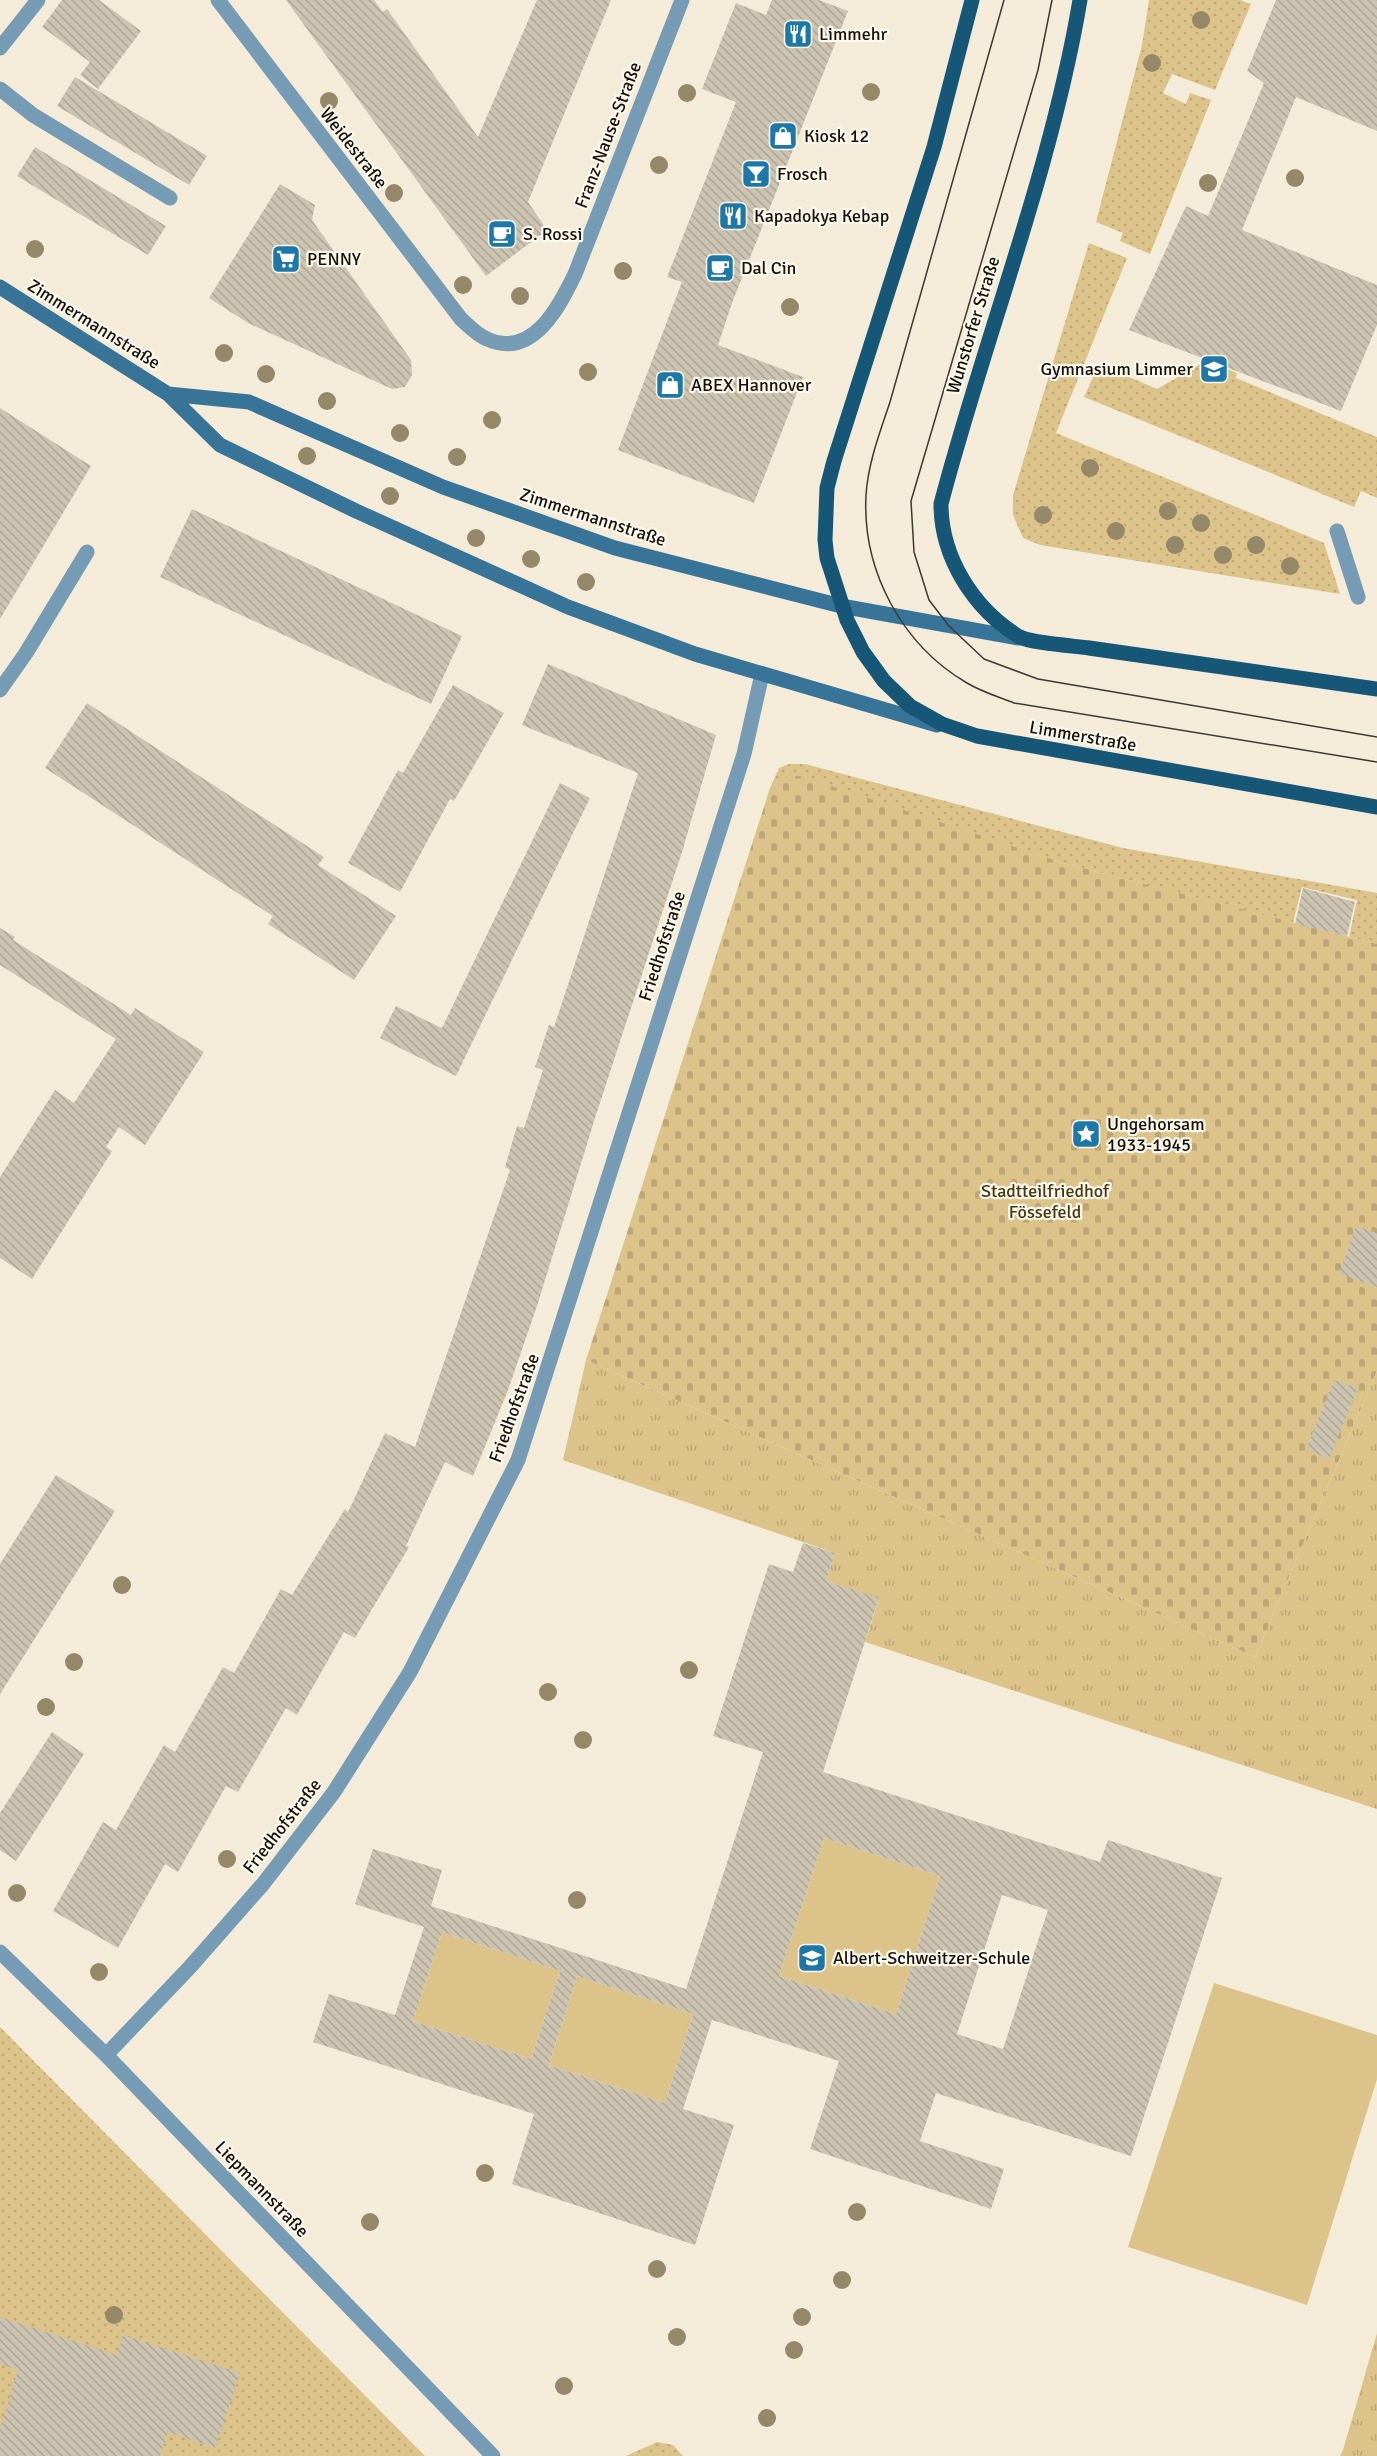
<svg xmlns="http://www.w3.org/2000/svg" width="1377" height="2456" viewBox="0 0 1377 2456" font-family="Signika,sans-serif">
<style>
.grass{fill:url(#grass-dots)}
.cemetery{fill:url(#cemetery-stones)}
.park{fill:url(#park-tufts)}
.garden{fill:#dcc389}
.building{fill:url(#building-back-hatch);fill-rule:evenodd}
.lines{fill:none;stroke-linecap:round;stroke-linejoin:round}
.service{stroke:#769bb4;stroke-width:15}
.minor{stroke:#769bb4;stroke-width:15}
.secondary{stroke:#387497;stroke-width:15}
.primary{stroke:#165677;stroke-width:15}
.tram{stroke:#3d3930;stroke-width:1.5}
.tree{fill:#958869}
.labels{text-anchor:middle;stroke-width:4.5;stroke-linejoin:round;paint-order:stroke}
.poi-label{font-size:18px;fill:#14110b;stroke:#fef9ee;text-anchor:start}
.street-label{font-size:18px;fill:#14110b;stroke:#fef9ee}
.park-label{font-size:18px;fill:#47370e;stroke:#fef9ee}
</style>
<defs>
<pattern id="grass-dots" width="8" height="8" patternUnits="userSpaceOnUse" patternTransform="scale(1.5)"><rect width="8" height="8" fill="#dcc389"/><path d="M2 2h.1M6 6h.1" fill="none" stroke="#bca675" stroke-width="1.8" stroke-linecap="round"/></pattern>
<pattern id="cemetery-stones" width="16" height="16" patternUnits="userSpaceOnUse" patternTransform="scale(1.5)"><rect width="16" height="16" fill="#dcc389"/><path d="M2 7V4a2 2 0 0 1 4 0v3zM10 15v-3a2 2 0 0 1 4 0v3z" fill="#bca675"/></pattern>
<pattern id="park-tufts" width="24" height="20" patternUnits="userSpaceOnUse" patternTransform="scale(1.5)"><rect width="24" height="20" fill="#dcc389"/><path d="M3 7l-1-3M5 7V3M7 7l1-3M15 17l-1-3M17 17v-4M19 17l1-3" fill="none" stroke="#bca675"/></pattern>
<pattern id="building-back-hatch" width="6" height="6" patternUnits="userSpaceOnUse" patternTransform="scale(1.5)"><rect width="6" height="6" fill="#ccc4b1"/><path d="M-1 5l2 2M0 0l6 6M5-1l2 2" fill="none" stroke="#aea797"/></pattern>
</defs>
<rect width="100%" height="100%" fill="#f4ecd9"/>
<path class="grass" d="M1149 0H1240L1251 4 1215 90 1172 74 1163 93 1186 104 1190 93 1211 100 1150 254 1120 241 1123 233 1096 222 1142 45Z
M1089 243 1127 258 1056 433 1324 543 1340 594 1040 545 1023 538 1013 515V495Z
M1206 361 1237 373 1236 378 1377 437V498L1361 491 1354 507 1084 397 1099 364 1157 389Z
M789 764H805L1123 848 1377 893V944L1349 937 1357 900 1302 887 1293 923 1063 863 784 776 770 788 779 768Z
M0 2027 425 2456H0Z
M657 2442 673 2445 683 2456H626Z"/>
<path class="cemetery" d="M784 776H801L1063 863 1377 944V1371L1255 1657 586 1360 770 788Z"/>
<path class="park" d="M586 1360 1255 1657 1377 1371V1809L865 1642 879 1599 826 1581 835 1553 563 1460Z
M1377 2333V2456H1340L1343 2450Z"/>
<path class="garden" d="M824 1838 940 1876 896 2014 779 1976Z
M442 1932 560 1971 531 2059 413 2021Z
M577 1976 693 2014 665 2103 549 2065Z
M1214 1983 1377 2035V2079L1307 2305 1128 2247Z"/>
<path class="building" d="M62 0H99L141 31 98 89 80 75 90 62 42 27Z
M286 0H374L383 12 387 9 478 137 537 0H611L528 202 547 230 486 276Z
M772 0H819L848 11 732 303 718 345 803 377 754 503 618 450 682 282 667 277 736 102 702 89 736 3 766 15Z
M1276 0H1377V131L1296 97 1242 230 1377 285V325L1341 411 1129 330 1186 206 1208 216 1264 83 1247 71Z
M75 77 207 156 189 185 57 106Z
M35 147 166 226 148 255 17 176Z
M280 184 315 205 312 220 411 360 412 375 405 387 392 389 248 323 209 298Z
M0 408 91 466 0 619Z
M192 509 462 636 431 704 160 577Z
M548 664 716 735 682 852 595 1118 537 1306 508 1390 473 1476 445 1462 406 1546 409 1547 355 1638 344 1632 297 1715 286 1708 238 1792 226 1786 178 1872 165 1864 118 1948 53 1911 103 1822 116 1830 164 1745 175 1752 223 1667 234 1673 281 1589 292 1595 345 1509 348 1512 385 1433 415 1447 510 1170 505 1167 517 1126 524 1128 543 1070 535 1067 549 1025 554 1027 638 773 522 725Z
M453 685 504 713 454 801 450 799 400 892 348 863 398 770 403 773Z
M87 703 324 857 318 865 396 916 354 980 268 924 273 916 45 768Z
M560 783 590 798 456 1076 380 1038 396 1006 442 1028Z
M1303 888 1355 902 1347 936 1295 924Z
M0 928 15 937 13 940 131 1015 135 1008 204 1052 145 1145 119 1127 106 1147 112 1151 32 1279 0 1258V1177L55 1090 74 1103 116 1039 0 965Z
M1356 1226 1377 1233V1287L1339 1274Z
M1334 1380 1358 1388 1329 1459 1306 1449Z
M56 1475 115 1511 0 1694V1564Z
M803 1543 835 1553 826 1581 879 1598 823 1772 1100 1862 1108 1840 1222 1878 1131 2156 936 2093 920 2141 1004 2169 991 2209 810 2149 839 2061 712 2020 683 2109 734 2125 695 2245 512 2184 534 2114 313 2042 329 1994 395 2015 424 1927 355 1904 373 1849 442 1870 431 1906 686 1989 763 1752 713 1736 769 1564 793 1572ZM824 1838 940 1876 896 2014 779 1976ZM1002 1895 1048 1910 1003 2049 957 2034ZM442 1932 560 1971 531 2059 413 2021ZM577 1976 693 2014 665 2103 549 2065Z
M52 1732 84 1754 16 1861 0 1850V1813Z
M0 2317 117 2355 123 2335 240 2373 215 2448 168 2432 160 2456H0V2428L18 2370 0 2364Z"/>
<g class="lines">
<path class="service" d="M0 89 33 115 170 198
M1337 531 1358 597"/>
<path class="minor" d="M218 0 461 319C469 326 477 335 487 339 533 360 560 305 575 274L682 0
M0 48 38 0
M0 690 26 653 87 552
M0 1952 106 2055 493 2456
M106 2055 190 1967 263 1884 334 1792 410 1672 518 1460 744 754 762 674"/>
<path class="secondary" d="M0 287 168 394 220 445 356 511 568 607 695 654 937 725
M168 394 249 402 443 487 615 548 841 606 1019 638"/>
<path class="primary" d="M972 0 934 147 834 461 827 488 825 540 827 558 847 620 863 652 884 681 910 706 942 724 977 736 1377 807
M1080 0C1051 172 985 336 941 504 941 557 973 608 1018 636 1028 643 1075 646 1089 648 1185 662 1281 675 1377 689"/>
<path class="tram" d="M1004 0 890 402C880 432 868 463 866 495 862 571 902 645 967 683 982 692 999 697 1014 703L1377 762
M1052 0 1038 70 911 501 914 552 929 600 949 626 984 659 1038 679 1377 737"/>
</g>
<g class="tree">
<circle cx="1201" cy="20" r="9"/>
<circle cx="1152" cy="63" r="9"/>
<circle cx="871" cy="92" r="9"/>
<circle cx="687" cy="93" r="9"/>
<circle cx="329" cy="101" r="9"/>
<circle cx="659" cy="165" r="9"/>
<circle cx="1295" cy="178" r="9"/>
<circle cx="1208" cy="183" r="9"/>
<circle cx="394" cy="193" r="9"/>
<circle cx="35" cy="249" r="9"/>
<circle cx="623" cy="271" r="9"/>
<circle cx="463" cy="285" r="9"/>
<circle cx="520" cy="296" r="9"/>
<circle cx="790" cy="307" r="9"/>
<circle cx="224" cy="353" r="9"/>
<circle cx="588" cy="372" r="9"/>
<circle cx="266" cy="374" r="9"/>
<circle cx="327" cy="401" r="9"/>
<circle cx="492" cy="420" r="9"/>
<circle cx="400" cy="433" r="9"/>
<circle cx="307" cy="456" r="9"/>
<circle cx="457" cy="457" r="9"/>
<circle cx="1090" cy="468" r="9"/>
<circle cx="390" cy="496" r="9"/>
<circle cx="1168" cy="511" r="9"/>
<circle cx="1043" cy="515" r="9"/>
<circle cx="1201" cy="523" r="9"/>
<circle cx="1116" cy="531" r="9"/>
<circle cx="476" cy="538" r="9"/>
<circle cx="1175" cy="545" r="9"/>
<circle cx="1256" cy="545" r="9"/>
<circle cx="1223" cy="555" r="9"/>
<circle cx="531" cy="559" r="9"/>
<circle cx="1290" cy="566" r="9"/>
<circle cx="586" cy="582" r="9"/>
<circle cx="122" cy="1585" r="9"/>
<circle cx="74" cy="1662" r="9"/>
<circle cx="689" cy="1670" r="9"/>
<circle cx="548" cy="1692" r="9"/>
<circle cx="46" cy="1707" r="9"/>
<circle cx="583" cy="1740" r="9"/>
<circle cx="227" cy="1859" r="9"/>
<circle cx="17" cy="1893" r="9"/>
<circle cx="577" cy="1900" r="9"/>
<circle cx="99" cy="1972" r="9"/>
<circle cx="485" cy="2173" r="9"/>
<circle cx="857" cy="2212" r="9"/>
<circle cx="370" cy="2222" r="9"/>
<circle cx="657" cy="2269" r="9"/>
<circle cx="842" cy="2280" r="9"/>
<circle cx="114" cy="2315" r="9"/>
<circle cx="802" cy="2317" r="9"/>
<circle cx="677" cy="2337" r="9"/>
<circle cx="794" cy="2350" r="9"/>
<circle cx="564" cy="2386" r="9"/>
<circle cx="767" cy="2418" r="9"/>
</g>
<defs>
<g id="restaurant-square" transform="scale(1.5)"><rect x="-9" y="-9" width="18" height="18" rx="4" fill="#1e78a7" stroke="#fef9ee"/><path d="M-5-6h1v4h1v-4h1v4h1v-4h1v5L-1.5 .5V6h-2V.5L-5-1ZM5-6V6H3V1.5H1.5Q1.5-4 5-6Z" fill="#fff"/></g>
<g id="shop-square" transform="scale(1.5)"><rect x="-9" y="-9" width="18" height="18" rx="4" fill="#1e78a7" stroke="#fef9ee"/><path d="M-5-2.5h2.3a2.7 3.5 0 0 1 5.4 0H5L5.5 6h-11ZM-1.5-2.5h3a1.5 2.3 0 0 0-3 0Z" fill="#fff"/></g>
<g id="bar-square" transform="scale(1.5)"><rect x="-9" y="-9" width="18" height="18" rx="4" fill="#1e78a7" stroke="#fef9ee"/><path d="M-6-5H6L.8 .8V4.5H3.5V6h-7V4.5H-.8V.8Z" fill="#fff"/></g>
<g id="cafe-square" transform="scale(1.5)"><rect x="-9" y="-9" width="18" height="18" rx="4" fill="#1e78a7" stroke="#fef9ee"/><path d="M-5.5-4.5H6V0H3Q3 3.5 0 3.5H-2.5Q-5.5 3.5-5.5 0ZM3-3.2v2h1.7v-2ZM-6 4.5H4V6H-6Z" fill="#fff"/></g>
<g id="supermarket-square" transform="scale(1.5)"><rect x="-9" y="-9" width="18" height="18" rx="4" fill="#1e78a7" stroke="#fef9ee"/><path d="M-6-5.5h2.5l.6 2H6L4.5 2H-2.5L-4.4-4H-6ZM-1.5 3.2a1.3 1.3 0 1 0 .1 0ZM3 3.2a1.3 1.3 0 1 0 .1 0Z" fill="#fff"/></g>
<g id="school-square" transform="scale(1.5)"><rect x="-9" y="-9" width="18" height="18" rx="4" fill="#1e78a7" stroke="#fef9ee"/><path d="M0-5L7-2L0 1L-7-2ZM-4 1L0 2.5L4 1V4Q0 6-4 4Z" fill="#fff"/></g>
<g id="sight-square" transform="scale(1.5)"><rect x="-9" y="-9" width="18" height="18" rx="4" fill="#1e78a7" stroke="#fef9ee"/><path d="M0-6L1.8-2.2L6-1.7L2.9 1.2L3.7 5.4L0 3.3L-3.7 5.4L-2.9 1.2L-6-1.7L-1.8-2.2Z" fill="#fff"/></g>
</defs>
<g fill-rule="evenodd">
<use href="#restaurant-square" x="798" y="34"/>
<use href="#shop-square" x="783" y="136"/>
<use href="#bar-square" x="756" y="174"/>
<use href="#restaurant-square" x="733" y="216"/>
<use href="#cafe-square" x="502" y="234"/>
<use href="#supermarket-square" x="286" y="259"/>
<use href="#cafe-square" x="720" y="268"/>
<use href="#school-square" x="1214" y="369"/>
<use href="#shop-square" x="670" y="385"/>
<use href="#sight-square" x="1086" y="1134"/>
<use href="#school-square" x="812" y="1958"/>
</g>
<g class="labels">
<g class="poi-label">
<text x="819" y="40">Limmehr</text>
<text x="804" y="142">Kiosk 12</text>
<text x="777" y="180">Frosch</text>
<text x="754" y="222">Kapadokya Kebap</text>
<text x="523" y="240">S. Rossi</text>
<text x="307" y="265">PENNY</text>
<text x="741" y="274">Dal Cin</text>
<text x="1193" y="375" text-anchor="end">Gymnasium Limmer</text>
<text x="691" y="391">ABEX Hannover</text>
<text x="1107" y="1130">Ungehorsam<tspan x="1107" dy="21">1933-1945</tspan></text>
<text x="833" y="1964">Albert-Schweitzer-Schule</text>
</g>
<g class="street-label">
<text transform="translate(608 135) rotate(-69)" y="6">Franz-Nause-Straße</text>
<text transform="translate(354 148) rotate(52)" y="6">Weidestraße</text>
<text transform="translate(94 324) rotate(32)" y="6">Zimmermannstraße</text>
<text transform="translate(973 325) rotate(-73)" y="6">Wunstorfer Straße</text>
<text transform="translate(593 517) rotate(18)" y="6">Zimmermannstraße</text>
<text transform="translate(1083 736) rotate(10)" y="6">Limmerstraße</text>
<text transform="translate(662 946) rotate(-72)" y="6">Friedhofstraße</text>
<text transform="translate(514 1408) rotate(-70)" y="6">Friedhofstraße</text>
<text transform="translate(282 1826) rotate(-52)" y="6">Friedhofstraße</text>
<text transform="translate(262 2189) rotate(46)" y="6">Liepmannstraße</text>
</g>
<g class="park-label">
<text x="1045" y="1197">Stadtteilfriedhof<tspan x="1045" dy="21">Fössefeld</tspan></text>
</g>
</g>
</svg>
